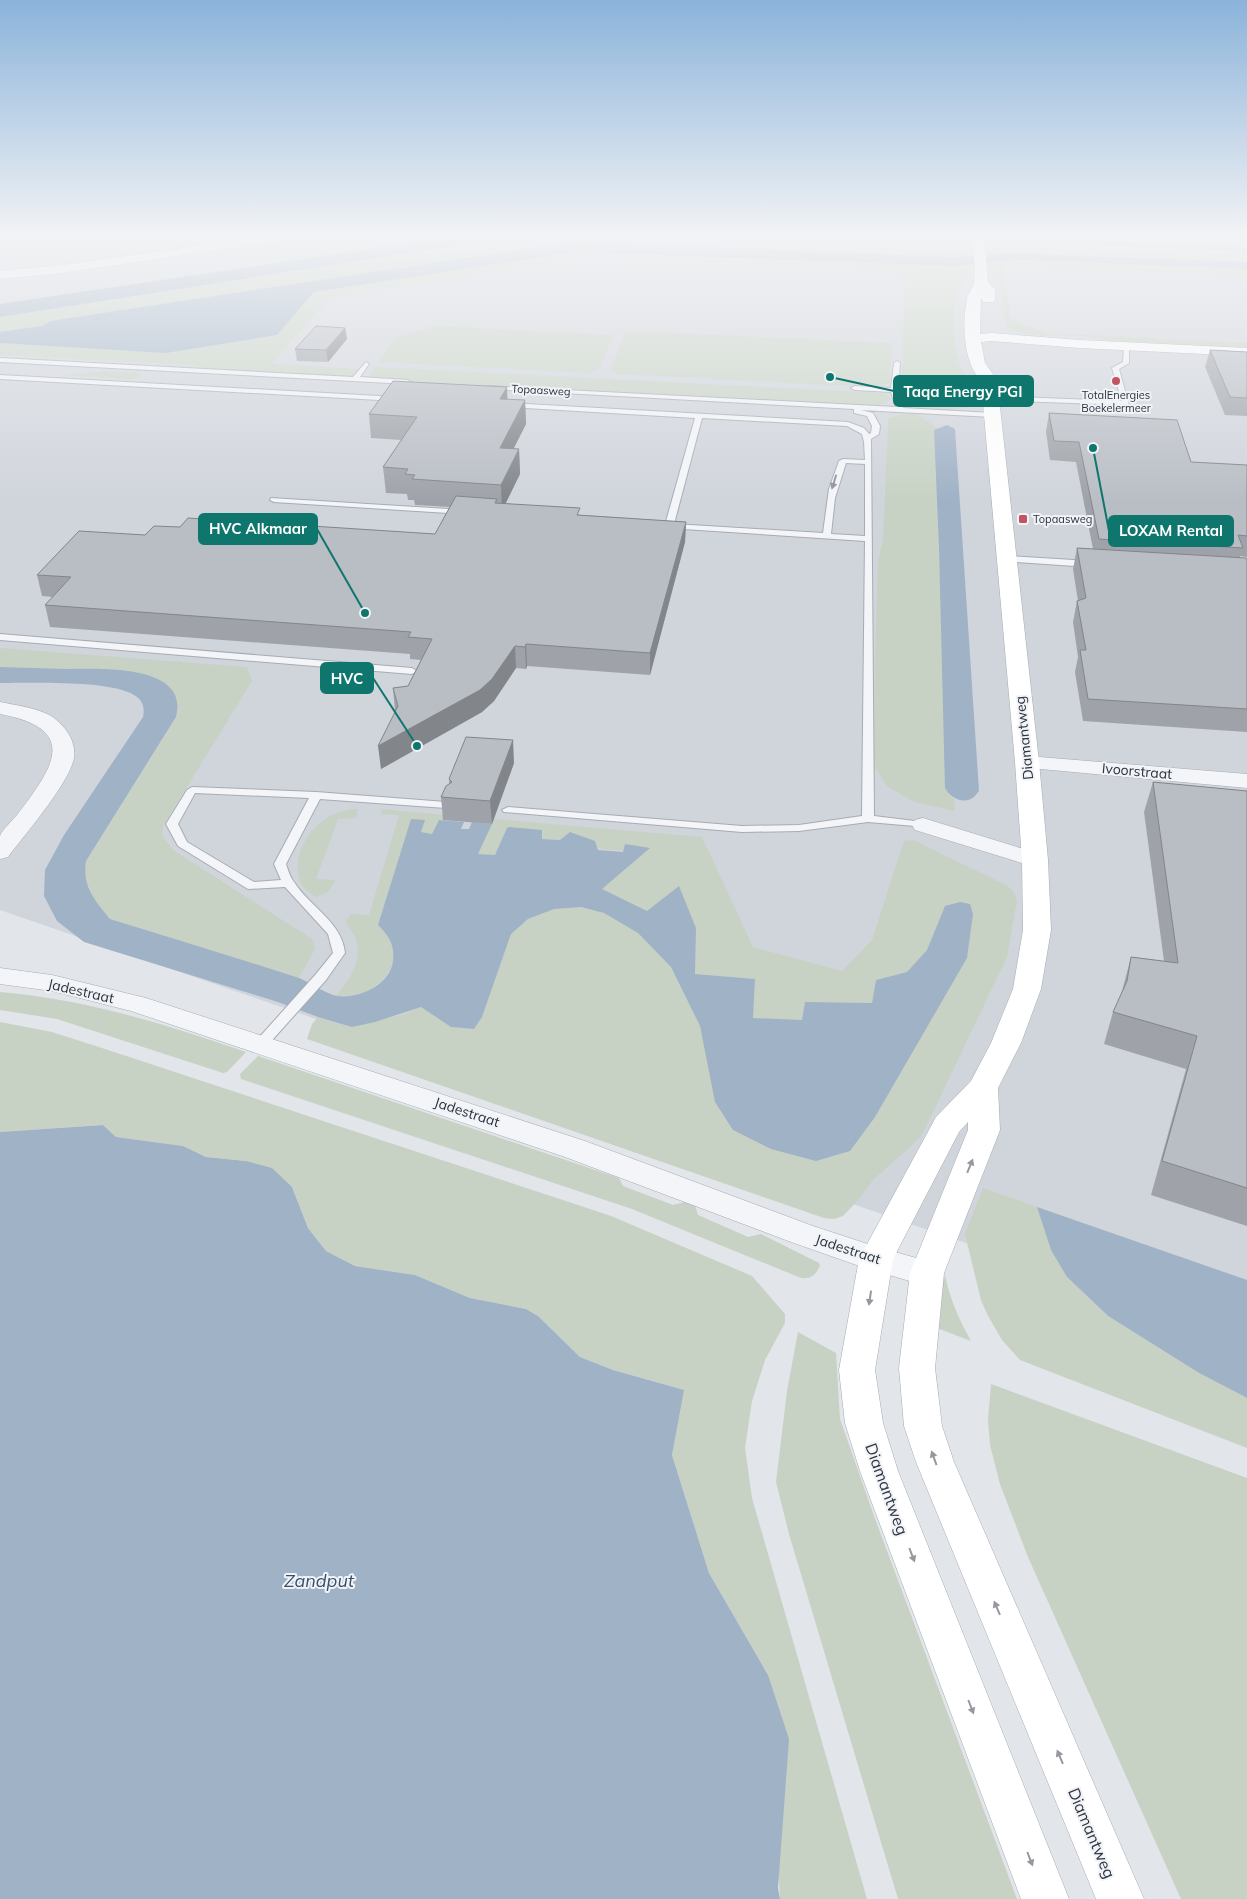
<svg xmlns="http://www.w3.org/2000/svg" width="1247" height="1899" viewBox="0 0 1247 1899" font-family="Mulish,sans-serif">
<style>
.built{fill:#d0d4db}
.green{fill:#c7d2c4}
.water{fill:#a0b2c6}
.lines{fill:none;stroke-linecap:round;stroke-linejoin:round}
.lane-casing{stroke:#a7acb3;stroke-width:2}
.street-casing{stroke:#a7acb3;stroke-width:1}
.secondary-casing{stroke:#a7acb3;stroke-width:1}
.lane{fill:#f4f5f8;fill-rule:evenodd}
.street{fill:#f4f5f8;fill-rule:evenodd}
.secondary{fill:#fff;fill-rule:evenodd}
.wall{fill:#9fa3a9}
.shaded-wall{fill:#82858a}
.building{fill:#b9bec5;stroke:#82858a}
.oneway{fill:#90949c}
.oneway2{fill:#95999f}
.poi-dot{fill:#c35263;stroke:#f1f3f7;stroke-width:2}
.labels{text-anchor:middle;stroke-width:4;stroke-linejoin:round;paint-order:stroke}
.far-street-label{font-size:11px;fill:#2b333f;stroke:#f1f3f7}
.far-poi-label{font-size:11px;fill:#2b333f;stroke:#f1f3f7}
.street-label{font-size:14px;fill:#2b333f;stroke:#f1f3f7}
.near-street-label{font-size:16px;fill:#2b333f;stroke:#f1f3f7}
.near-water-label{font-size:18px;font-style:italic;fill:#395170;stroke:#f1f3f7}
.leader{fill:none;stroke:#0f766e;stroke-width:2}
.callout-dot{fill:#0f766e;stroke:#f1f3f7;stroke-width:2}
.callout{fill:#0f766e;stroke:#0f766e;stroke-width:2}
.callout-label{font-size:15px;text-anchor:middle;font-weight:bold;fill:#fff}
</style>
<rect width="100%" height="100%" fill="#e2e5e9"/>
<path class="built" d="M0 235H1247V1340L0 910Z"/>
<path class="green" d="M525 235H706L934 244C950 244 954 239 969 250V256L953 257 565 243 50 321 42 326 0 332V317Z
M1123 235H1247V243L1124 238Z
M997 241 1247 251V262L1014 253 987 255Z
M576 252 953 266 971 264 972 272C964 278 956 291 955 302 952 316 954 350 959 363 966 380 980 384 979 404 962 411 918 413 903 403L901 397 905 281 899 276 882 269 584 257 330 298 271 364 358 369 352 376 346 377 213 370 192 365 0 355V343L167 353 277 335 314 292Z
M1019 260 1247 269V276L1004 266 1011 320 1047 333 1247 343V350L1110 342C1082 329 1029 344 1006 326L999 280 988 273V263Z
M435 326 613 335 600 368 590 373 378 362 395 338Z
M626 331 892 343 890 382 885 385 867 387 617 374 611 369Z
M378 367 886 393 890 399 886 403 875 406 371 379 369 376 374 368Z
M107 371 137 372 141 374 135 379H129L63 375Z
M903 414H917L937 428 934 430 948 794 954 799 955 811 914 802 887 786 874 765 875 664 878 560 883 540 888 424 889 418Z
M0 648 247 667 252 681 163 826 162 835 173 850 312 939 315 949 299 978 110 919C95 900 82 887 86 861L176 718 179 709 107 670 0 667Z
M358 809 356 818 338 819 316 879 336 880 328 892 316 897C311 893 303 889 301 884 288 855 314 818 343 811 348 809 353 809 358 809Z
M382 809 446 815 443 820H439L432 834 421 832 425 820H411L378 925C381 928 387 932 389 936 405 962 381 989 356 995 350 996 342 996 336 996 349 981 361 963 357 942 356 936 349 928 346 922L350 914 369 915 399 815 381 814Z
M494 819 702 837 753 947 842 971 872 940 904 841 913 840 1006 885 1012 890 1017 900 1007 957 921 1137 873 1180 859 1199 843 1216 834 1219 824 1218 307 1039 312 1024 318 1017 352 1027 404 1014 421 1007 451 1027 474 1029 482 1017 511 934 528 919 554 909 581 907 604 913 638 933 671 967 700 1026 715 1102 850 1151 945 906 927 950 907 972 876 980 872 1003 805 1002 803 1020 752 1018 755 979 695 974 696 928 679 887 647 911 601 889 650 848C612 853 601 851 565 837L560 840 542 839 543 831 507 828 495 855 478 854Z
M0 992C85 999 165 1024 246 1052L227 1072 223 1073 57 1019 0 1010Z
M0 1022 52 1032 102 1048 578 1205 611 1216 752 1276 785 1314V1323L765 1360 752 1401 745 1448 752 1498 867 1899H780L768 1675 709 1573 672 1455 683 1390 613 1370 580 1357 538 1316 526 1309 470 1298 415 1275 355 1266 326 1251 308 1228 292 1187 246 1161 206 1157 183 1146 116 1137 103 1125 0 1132Z
M258 1056 619 1178 623 1186 673 1205 685 1202 695 1205 698 1215 748 1237 761 1234 819 1263 820 1266C815 1275 812 1279 801 1278L632 1209 241 1079 240 1074Z
M983 1188 1037 1207 1051 1250 1067 1277 1108 1316 1199 1373 1247 1398V1448L1020 1360 1002 1340 987 1314 981 1300 965 1234Z
M945 1275C950 1300 959 1319 971 1341L937 1328 939 1300Z
M798 1332 836 1353 840 1419 874 1516 1017 1899H898L789 1534 776 1482 787 1391Z
M991 1384 1247 1478V1899H1181L1028 1557 1000 1484 990 1445 988 1420Z"/>
<path class="water" d="M465 235H525L0 317V304Z
M706 235H836L938 240 945 242 934 244Z
M1022 238 1247 248V251L1010 241V239Z
M590 242 953 257 1014 253 1247 262V269L1019 260 953 266 576 252 314 292 277 335 166 353 0 343V332L42 326 50 321 565 243Z
M947 425 955 429 979 791C977 793 976 795 974 797 964 805 950 798 945 788L939 549 934 430Z
M0 667C23 668 46 668 69 669 100 669 190 664 176 717L86 861C82 887 95 900 110 919 172 938 234 957 296 977 309 981 323 993 337 996 359 999 390 985 393 961 395 945 389 936 378 925L411 819 425 820 421 832 432 834 439 820 464 822 461 829H469L472 822 492 824 478 854 495 855 507 828 509 827 542 830V839L560 840 570 832 595 841 598 850 623 852 625 844 650 848 602 889 647 911 679 886 696 928 695 974 755 979 753 1018 802 1020 805 1002 872 1003 876 980 907 972 927 950 945 906 960 902 970 904 973 914 967 958 875 1117 850 1151 816 1161 771 1149 733 1130 715 1102 700 1026 671 967 638 933 604 913 581 907 554 909 528 919 511 934 482 1017 474 1029 451 1027 421 1007 375 1022 352 1027 318 1017 278 1002 84 942 57 921 44 896 45 870 64 835 143 717C145 708 143 700 134 695 111 680 30 683 0 683Z
M103 1125 116 1137 183 1146 206 1157 246 1161 272 1168 292 1187 308 1228 326 1251 355 1266 415 1275 470 1298 526 1309 538 1316 580 1357 613 1370 684 1390 672 1455 709 1573 768 1675 789 1739 778 1888 780 1899H0V1132Z
M1037 1207 1247 1280V1398L1199 1373 1108 1316 1067 1277 1051 1250Z"/>
<g class="lines">
<g class="lane-casing">
<path id="lane" d="M1124 346 1129 347V363L1119 369 1129 405 991 400 987 398 991 396 1122 401 1112 368 1123 362Z
M0 358 353 377 366 362 369 364 360 377 408 380 411 382 408 384 0 362Z
M897 361 900 363 898 390 903 408 992 413 996 415 992 417 861 410 873 413 880 426 879 434 871 439 874 816 923 822 927 823 929 825 927 827 868 822 799 831 742 832 504 812 502 810 508 807 742 826 799 825 862 816 865 541 668 528 665 525 695 418 509 407H506V403L848 422 864 428 869 434 871 433 872 426 867 416 854 413V409L490 389 488 388V386L896 407 891 392 855 390 851 388 855 386 891 388 894 363ZM702 418 847 426 862 434 864 442 865 460 843 459 839 461 829 489 823 533 674 524ZM846 463 865 464V536L831 534 835 498Z
M0 375 397 397 401 399 397 401 0 379Z
M271 498 464 510 468 512 464 514 274 502 270 500Z
M1006 556 1090 561 1094 564 1090 567 1003 561 1002 559Z
M0 634 412 668 417 671 412 674 0 640Z
M192 787 316 792 446 802 452 805 446 808 320 799 286 864C288 870 290 877 294 882 310 907 342 922 345 953L326 980 266 1047H256L254 1044 256 1041 316 974 333 953 328 934 285 887 248 889 178 846 166 824 187 790ZM195 793 309 798 274 864 281 880 254 882 187 842 178 824Z"/>
</g>
<g class="street-casing">
<path id="street" d="M272 235H304L299 238 62 273 0 279V271L62 265Z
M0 702C15 705 31 707 45 713 61 720 77 739 74 758 69 784 25 834 8 857L0 859C0 853 0 842 0 836 3 829 12 821 17 815 53 768 81 729 0 714Z
M1027 756 1247 774V788L1019 767 1016 762 1019 757Z
M923 818 1043 855 1047 860 1043 865 1035 867 915 830 912 825 915 820Z
M0 968 52 975 146 998 585 1141 813 1226 877 1247 938 1264 943 1273 938 1282 927 1286 865 1268 791 1242 565 1157 131 1011 52 991 0 984Z"/>
</g>
<g class="secondary-casing">
<path id="secondary" d="M972 235H984L988 282 995 289V299L993 302H983L981 298 980 334 991 333 1080 340 1247 348V356L1080 348 991 341 981 342 985 363 997 380 1039 762 1048 860 1051 930 1041 989 1021 1043 998 1088 1000 1130 944 1273 935 1368 942 1426 954 1462 1144 1899H1096L916 1462 904 1426 899 1368 910 1273 968 1130V1122L959 1132 893 1259 875 1370 883 1423 898 1471 1069 1899H1021L860 1471 845 1423 839 1370 859 1259 936 1117 971 1081 991 1043 1013 989 1023 930 1022 860 1015 762 981 381C963 362 962 324 967 299 968 293 974 287 974 282 976 267 973 250 972 235Z"/>
</g>
<use href="#lane" class="lane"/>
<use href="#street" class="street"/>
<use href="#secondary" class="secondary"/>
</g>
<path class="wall" d="M1128 235H1247V240Z
M345 328 347 339 328 362 297 361 295 349Z
M1210 350 1247 352V416L1225 415 1205 367Z
M508 399 525 400 526 424 514 448 519 449 520 474 505 503 581 515 686 522 685 542 650 675 527 666 526 669 516 668 494 701 482 712 381 769 395 712 393 688 408 686 421 660 410 659V654L50 627 45 605 53 597 42 596 37 575 145 535 180 527 435 534 450 507 415 505 414 500H408L407 494 386 493 383 467 401 440 371 438 369 414Z
M1049 413 1191 462 1247 465V557L1240 556V557L1247 560V732L1083 721 1075 672 1078 657 1073 622 1077 601H1078L1073 569 1077 548 1093 549 1076 462 1050 460 1046 432Z
M514 763 492 824 443 820 441 797 449 784V779Z
M1153 782 1247 791V1226L1151 1195 1186 1069 1104 1044 1113 1012 1121 995 1131 957 1164 961 1144 812Z"/>
<path class="shaded-wall" d="M345 328 347 339 328 362 326 350Z
M507 387 508 411 500 399Z
M525 400 526 424 501 473 500 448Z
M519 449 520 474 502 511 501 485Z
M686 522 685 542 650 675V653Z
M526 644 527 666 526 669 525 647Z
M515 646 516 668 494 701 482 712 381 769 378 746Z
M513 740 514 763 492 824 490 801Z"/>
<path class="building" d="M316 326 345 328 326 350 295 349Z
M1210 350 1247 352V398L1230 397Z
M393 381 507 387 500 399 525 400 500 448 519 449 501 485 412 479 415 475 405 474 408 469 383 467 417 417 369 414Z
M1049 413 1177 420 1191 462 1247 465V536L1238 535 1243 548 1099 539 1079 442 1054 441Z
M456 496 497 499 495 503 580 508 577 515 686 522 650 653 526 644 525 647 515 646 492 679 480 690 378 746 398 706 393 688 408 686 432 639 408 637 411 632 45 605 71 577 37 575 79 531 145 535 154 526 180 527 188 518 435 534Z
M1077 548 1246 558 1247 560V709L1088 699 1080 650H1086L1077 601 1086 598Z
M466 737 513 740 490 801 441 797 446 786 452 782 449 779Z
M1153 782 1247 791V1188L1162 1161 1197 1036 1113 1012 1127 981 1131 957 1178 963Z"/>
<defs><path id="oneway-solid" d="M-6-.8H1V-3.2L6.5 0L1 3.2V.8H-6Z" transform="scale(1.25)"/></defs>
<use class="oneway" href="#oneway-solid" transform="translate(834 482) rotate(107)"/>
<g class="oneway2">
<use href="#oneway-solid" transform="translate(970 1166) rotate(-68)"/>
<use href="#oneway-solid" transform="translate(870 1298) rotate(98)"/>
<use href="#oneway-solid" transform="translate(934 1458) rotate(-110)"/>
<use href="#oneway-solid" transform="translate(912 1555) rotate(69)"/>
<use href="#oneway-solid" transform="translate(997 1608) rotate(-113)"/>
<use href="#oneway-solid" transform="translate(971 1707) rotate(69)"/>
<use href="#oneway-solid" transform="translate(1060 1757) rotate(-113)"/>
<use href="#oneway-solid" transform="translate(1030 1859) rotate(69)"/>
</g>
<linearGradient id="sky" x2="0" y2="1"><stop stop-color="#8bb3da"/><stop offset="0.47" stop-color="#f2f3f5"/><stop offset="1" stop-color="#f2f3f5" stop-opacity="0"/></linearGradient>
<rect width="1247" height="501" fill="url(#sky)"/>
<g class="poi-dot">
<circle cx="1116" cy="381" r="5"/>
<rect x="1018" y="514" width="10" height="10" rx="2.5"/>
</g>
<g class="labels">
<g class="far-street-label">
<text transform="translate(541 390) rotate(3)" y="4">Topaasweg</text>
</g>
<g class="far-poi-label">
<text x="1116" y="399">TotalEnergies<tspan x="1116" dy="13">Boekelermeer</tspan></text>
<text x="1033" y="523" text-anchor="start">Topaasweg</text>
</g>
<g class="street-label">
<text transform="translate(1024 738) rotate(-96)" y="5">Diamantweg</text>
<text transform="translate(1137 771) rotate(5)" y="5">Ivoorstraat</text>
<text transform="translate(81 991) rotate(13)" y="5">Jadestraat</text>
<text transform="translate(467 1112) rotate(18)" y="5">Jadestraat</text>
<text transform="translate(848 1249) rotate(18)" y="5">Jadestraat</text>
</g>
<g class="near-street-label">
<text transform="translate(887 1489) rotate(70)" y="6">Diamantweg</text>
<text transform="translate(1092 1833) rotate(67)" y="6">Diamantweg</text>
</g>
<g class="near-water-label">
<text x="319" y="1587">Zandput</text>
</g>
</g>
<path class="leader" d="M830 377L894 391M365 613L317 529M1093 448L1109 531M417 746L373 678"/>
<g class="callout-dot">
<circle cx="830" cy="377" r="5"/>
<circle cx="365" cy="613" r="5"/>
<circle cx="1093" cy="448" r="5"/>
<circle cx="417" cy="746" r="5"/>
</g>
<g class="callout">
<rect x="894" y="376" width="139" height="30" rx="5"/>
<rect x="199" y="514" width="118" height="30" rx="5"/>
<rect x="1109" y="516" width="124" height="30" rx="5"/>
<rect x="321" y="663" width="52" height="30" rx="5"/>
</g>
<g class="callout-label">
<text x="963" y="397">Taqa Energy PGI</text>
<text x="258" y="534">HVC Alkmaar</text>
<text x="1171" y="536">LOXAM Rental</text>
<text x="347" y="684">HVC</text>
</g>
</svg>
